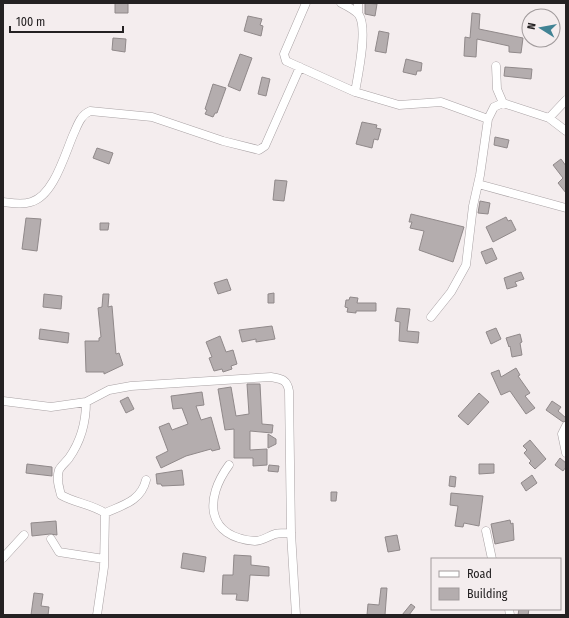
<svg xmlns="http://www.w3.org/2000/svg" width="569" height="618" viewBox="0 0 569 618" font-family="'Fira Sans Condensed',sans-serif">
<style>
.building{fill:#b4adae;stroke:#90898a}
.lines{fill:none;stroke-linecap:round;stroke-linejoin:round}
.minor-casing{stroke:#a9a2a4;stroke-width:9}
.minor{stroke:#fff;stroke-width:8}
</style>
<rect width="100%" height="100%" fill="#f4edee"/>
<path class="building" d="M115 3H128V13H115Z
M365 3 377 4 375 16 365 14Z
M472 13 480 14 479 29 523 38 521 53 509 52V46L477 39 476 57 464 56 465 37 470 38Z
M248 16 262 19 260 25 263 26 261 36 244 31Z
M379 31 389 33 386 53 375 51Z
M113 38 126 39 125 52 112 50Z
M240 54 252 58 240 91 228 86Z
M406 59 422 63 421 71H417L416 75 403 72Z
M505 67 532 69 531 79 504 76Z
M262 77 270 79 266 96 258 94Z
M213 84 226 88 217 113H215L213 117 205 114 207 110 205 109Z
M362 122 377 125 376 128 381 129 378 140 374 139 372 148 356 144Z
M495 137 509 140 507 148 494 145Z
M97 148 113 153 109 164 93 158Z
M561 159 566 166V193L558 183 563 178 553 165Z
M275 180 287 181 284 201 273 200Z
M480 201 490 203 488 214 478 213Z
M411 214 464 227 453 262 419 250 424 231 410 228 412 222H409Z
M506 217 508 221 511 220 516 230 493 242 486 227Z
M26 218 41 219 37 251 22 249Z
M100 223H109L108 230H100Z
M492 248 497 259 486 264 481 252Z
M521 272 524 279 515 282 517 286 507 289 504 278Z
M227 279 231 290 218 294 214 283Z
M274 293V303H268V294Z
M44 294 62 296 61 309 43 307Z
M103 294H109L108 307 112 306 116 354 119 353 123 365 104 374V372H86L85 341H99V338L101 337 98 308 102 307Z
M350 297 358 298 357 303H376V311H356V313L347 312 348 308 345 307 346 300H349Z
M397 308 410 309 407 331 419 332 418 343 399 341 400 322 395 321Z
M272 326 275 339 256 342V339L242 342 239 330Z
M496 328 501 339 491 344 486 332Z
M40 329 69 333 68 343 39 339Z
M520 334 522 342 520 343 522 355 512 357 510 346 509 347 506 338Z
M220 336 226 352 233 350 237 364 231 366 232 369 223 372 222 369 214 371 209 358 212 357 206 342Z
M516 368 520 375 518 376 530 393 525 396 535 408 526 414 510 391 501 395 491 373 499 370 501 377Z
M247 384H260L262 424 273 425 272 433 250 431V450L267 449V465L253 466V458H234V429L225 430 218 389 231 387 236 416 249 414Z
M202 392 204 405 196 406 201 420 211 417 220 449 212 451 211 449 186 456 161 468 156 457 168 451 159 427 169 423 172 430 188 424 182 408 173 409 171 396Z
M479 393 489 402 468 425 458 416Z
M128 397 134 409 126 413 120 401Z
M552 401 561 407 558 411 566 418V421L563 422 546 410Z
M268 434 276 439V444L268 448Z
M530 440 546 459 535 469 529 463 531 461 524 453 527 450 523 446Z
M560 458 566 463V467L563 471 555 465Z
M27 464 52 467V476L26 473Z
M479 464H494V473L479 474Z
M269 465 279 466 278 472 268 471Z
M182 470 184 485 162 486 161 484H157L156 474Z
M532 475 537 483 526 491 521 483Z
M450 476 456 477 455 487 449 486Z
M331 492H337L336 501H331Z
M451 493 483 496 479 526 464 523 463 527 455 526 458 506 450 505Z
M510 520 511 524 513 523 514 540 495 544 491 524Z
M56 521 57 535 50 534 32 536 31 523Z
M397 535 400 550 388 552 385 537Z
M183 553 206 557 204 572 181 568Z
M234 555 251 556V565L269 567V576L250 575 248 601 236 600 237 594H222L223 575H233Z
M381 588H387L385 615H367L368 604 379 605Z
M34 593 43 594 41 606 49 607 48 615H31Z
M411 604 415 607 409 615H402Z
M519 609H529L528 615H518Z"/>
<g class="lines">
<g class="minor-casing">
<path id="minor" d="M306 3 284 54 286 61 355 92 399 105 441 102 488 119
M341 3C347 6 355 10 359 15 368 29 358 75 355 92
M358 3V13
M496 66 497 89 503 103 549 118 566 131
M549 118 566 100
M478 184 566 208
M3 202C12 203 22 205 31 202 54 196 65 153 74 133 78 124 81 115 90 111L152 117 223 141 259 150 265 146 300 67
M431 317 451 292 466 265 473 206 480 175 488 119 494 107 503 103
M3 401 51 407 86 402C86 422 81 441 69 458 66 462 61 466 59 470 56 479 59 487 61 495 75 503 91 504 105 513
M86 402 109 390 131 386 271 377C281 379 287 379 289 391L291 533 296 615
M566 426 562 434 566 453
M229 465C204 499 206 537 255 541 262 541 269 536 275 534 280 533 286 533 291 533
M105 513C123 505 141 501 146 480
M486 531 492 559
M51 539 59 552 104 559
M3 558 24 535
M509 609 510 615
M97 615 104 567 105 513"/>
</g>
<use href="#minor" class="minor"/>
</g>
<rect width="569" height="618" fill="none" stroke="#242122" stroke-width="8"/>
<rect x="431" y="558" width="130" height="52" fill="#f4edee" stroke="#a19b9c"/>
<rect x="439" y="571" width="20" height="6" fill="#ffffff" stroke="#a19b9c"/>
<text x="467" y="578" font-size="12" fill="#242122">Road</text>
<rect x="439" y="588" width="20" height="12" fill="#b4adae" stroke="#a19b9c"/>
<text x="467" y="598" font-size="12" fill="#242122">Building</text>
<g transform="translate(541 28) rotate(281)"><circle r="19" fill="#f4edee" stroke="#a19b9c"/>
<path d="M0-3L7 15L0 10L-7 15Z" fill="#418394"/>
<text y="-6" font-size="11" font-weight="bold" text-anchor="middle" fill="#242122">N</text>
</g>
<path d="M10 26v6h113v-6" fill="none" stroke="#242122" stroke-width="2"/>
<text x="16" y="26" font-size="12" fill="#242122" stroke="#f4edee" stroke-width="3" paint-order="stroke">100 m</text>
</svg>
